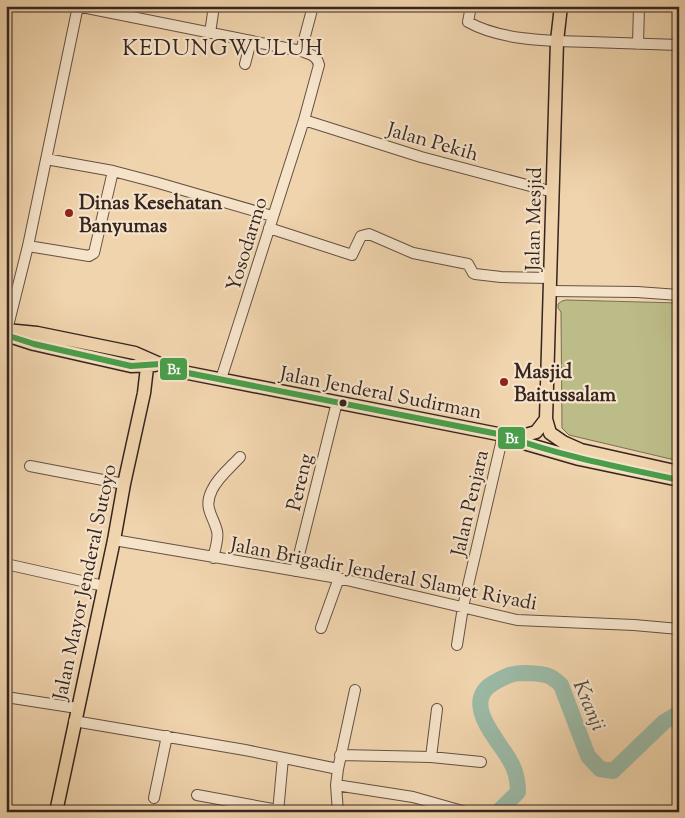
<svg xmlns="http://www.w3.org/2000/svg" width="685" height="818" viewBox="0 0 685 818" font-family="'Sorts Mill Goudy',serif">
<style>
.park{fill:#bcbc88;stroke:#797054}
.lines{fill:none;stroke-linecap:round;stroke-linejoin:round}
.river{stroke:#9bb9a5;stroke-width:16}
.minor-casing{stroke:#645143;stroke-width:12}
.major-casing{stroke:#362520;stroke-width:15}
.minor{stroke:#f5e3ca;stroke-width:10}
.major{stroke:#f0d4ad;stroke-width:12}
.bus-1-casing{stroke:#f5e3ca;stroke-width:10}
.bus-1{stroke:#4a9e4b;stroke-width:6}
.poi-dot{fill:#8f2418;stroke:#f5e3ca;stroke-width:2}
.bus-dot{fill:#362520;stroke:#f5e3ca;stroke-width:2}
.labels{text-anchor:middle;stroke-width:4.5;stroke-linejoin:round;paint-order:stroke}
.street-label{font-size:20px;fill:#362520;stroke:#f5e3ca}
.poi-label{font-size:20px;font-weight:bold;fill:#362520;stroke:#f5e3ca;text-anchor:start}
.water-label{font-size:21px;font-style:italic;fill:#4f4a41;stroke:#f5e3ca}
.quarter-label{font-size:22px;letter-spacing:1px;fill:#362520;stroke:#f5e3ca}
.line-badge{stroke:#f5e3ca;stroke-width:2}
.badge-label{font-size:14px;text-anchor:middle;font-weight:bold;fill:#fff}
</style>
<rect width="100%" height="100%" fill="#f0d4ad"/>
<filter id="stains"><feTurbulence type="fractalNoise" baseFrequency=".004" numOctaves="4"/><feColorMatrix values="0 0 0 0 .2 0 0 0 0 .09 0 0 0 0 .02 0 0 0 .5 -.17"/></filter>
<radialGradient id="worn" r=".72"><stop offset=".6" stop-color="#630" stop-opacity="0"/><stop offset="1" stop-color="#630" stop-opacity=".3"/></radialGradient>
<path class="park" d="M566 300 679 303V461L569 435 562 428 561 312 558 308V304L562 301Z"/>
<g class="lines">
<path class="river" d="M498 812 518 792C518 780 516 770 509 759 496 737 459 700 497 681 508 675 513 673 526 673 543 674 549 673 561 685L588 756 600 769 613 771 664 722 679 713"/>
<g class="minor-casing">
<path id="minor" d="M77 6 301 51C309 54 317 55 319 65L304 120 221 379
M471 6 468 22C502 41 551 41 590 42 619 43 649 44 679 45
M210 33 214 6
M638 44 639 6
M301 51 313 6
M245 64 251 41
M304 120 421 157 553 192
M46 159 113 171 155 182 272 216
M269 228 352 255 361 236 369 234 413 253 468 264 473 273 475 274 501 277 550 278
M28 246 89 256 94 253 113 171
M550 291 637 292 679 295
M6 334 28 246 78 6
M30 466 124 484
M114 540 338 578 517 620 634 625 679 629
M213 558C215 550 219 538 217 531 213 515 203 508 212 490 218 477 231 467 240 457
M6 564 104 586
M295 571 337 402
M321 628 339 578
M457 645 463 607 503 435
M6 697 77 708
M74 721 245 750 338 769
M340 755 431 757 481 762
M431 757 437 709
M336 785 413 797 466 812
M197 795 278 810
M154 798 167 736
M278 812 283 758
M338 812 336 785 338 769 355 690"/>
</g>
<g class="major-casing">
<path id="major" d="M6 330 37 333 135 353 160 364 183 372 503 435 527 444 579 459 679 480
M6 335 34 344 131 366 155 365
M550 433 546 419 557 41 561 6
M550 433 563 442 581 450 679 472
M515 438 536 432 546 419
M56 812 114 540 124 484 144 393 148 359"/>
</g>
<use href="#minor" class="minor"/>
<use href="#major" class="major"/>
<g class="bus-1-casing">
<path id="bus-1" d="M6 335 34 344 131 366 160 364 183 372 503 435C560 456 619 467 679 480"/>
</g>
<use href="#bus-1" class="bus-1"/>
</g>
<g class="poi-dot">
<circle cx="69" cy="213" r="5"/>
<circle cx="504" cy="382" r="5"/>
</g>
<circle class="bus-dot" cx="343" cy="403" r="4.5"/>
<g class="labels">
<g class="street-label">
<text transform="translate(433 141) rotate(16)" y="7">Jalan Pekih</text>
<text transform="translate(533 219) rotate(-89)" y="7">Jalan Mesjid</text>
<text transform="translate(246 244) rotate(-73)" y="7">Yosodarmo</text>
<text transform="translate(381 392) rotate(11)" y="7">Jalan Jenderal Sudirman</text>
<text transform="translate(299 482) rotate(-77)" y="7">Pereng</text>
<text transform="translate(469 503) rotate(-77)" y="7">Jalan Penjara</text>
<text transform="translate(384 573) rotate(11)" y="7">Jalan Brigadir Jenderal Slamet Riyadi</text>
<text transform="translate(84 582) rotate(-78)" y="7">Jalan Mayor Jenderal Sutoyo</text>
</g>
<g class="poi-label">
<text x="79" y="209">Dinas Kesehatan<tspan x="79" dy="23">Banyumas</tspan></text>
<text x="514" y="378">Masjid<tspan x="514" dy="23">Baitussalam</tspan></text>
</g>
<g class="water-label">
<text transform="translate(590 705) rotate(67)" y="7">Kranji</text>
</g>
<g class="quarter-label">
<text x="223" y="55">KEDUNGWULUH</text>
</g>
</g>
<g class="line-badge">
<rect x="159" y="357" width="29" height="24" rx="5" fill="#4a9e4b"/>
<rect x="497" y="426" width="29" height="24" rx="5" fill="#4a9e4b"/>
</g>
<g class="badge-label">
<text x="174" y="374">B1</text>
<text x="512" y="443">B1</text>
</g>
<rect width="685" height="818" fill="none" stroke="#f0d4ad" stroke-width="25"/>
<rect x="8" y="8" width="670" height="803" fill="none" stroke="#362520" stroke-width="2.5"/>
<rect x="12" y="12" width="660" height="793" fill="none" stroke="#362520"/>
<rect width="100%" height="100%" filter="url(#stains)"/>
<rect width="100%" height="100%" fill="url(#worn)"/>
</svg>
